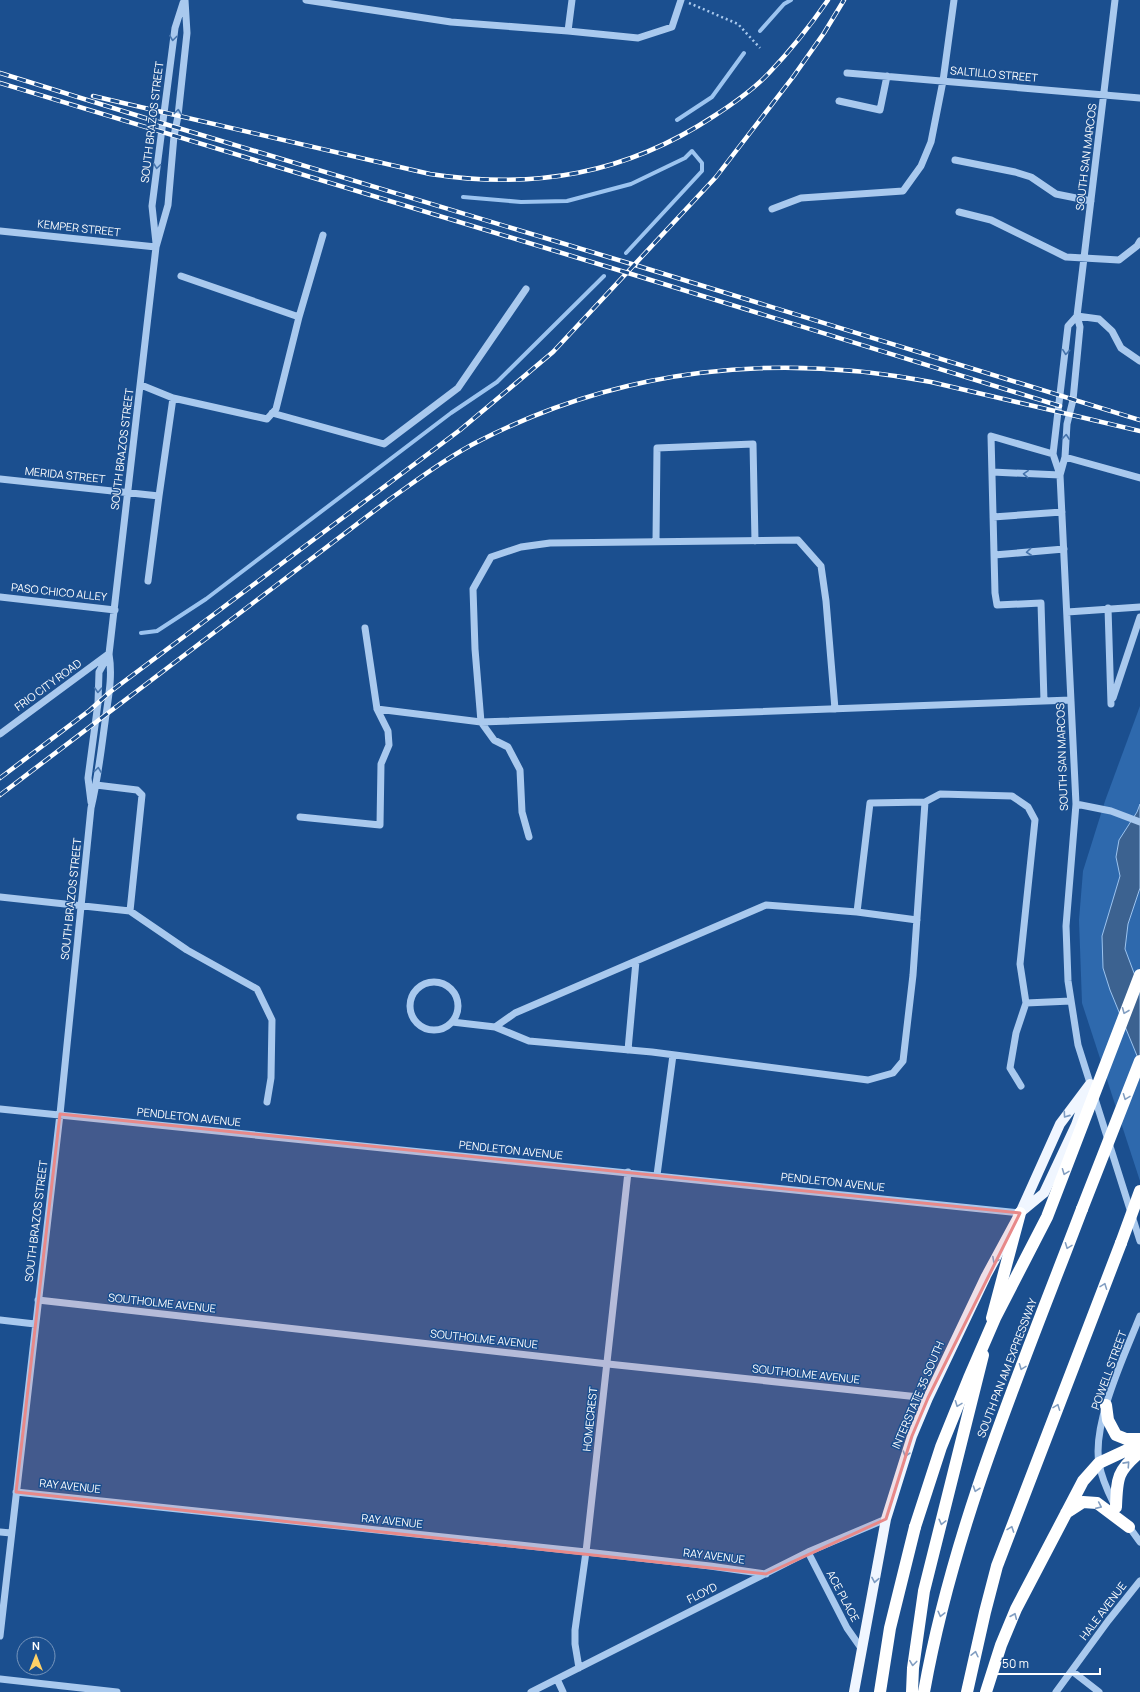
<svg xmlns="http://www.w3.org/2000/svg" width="1140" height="1692" viewBox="0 0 1140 1692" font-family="Manrope,sans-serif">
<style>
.green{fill:#2e69ad}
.water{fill:#3c6290;stroke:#9cc4f0}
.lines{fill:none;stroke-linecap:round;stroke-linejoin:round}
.stream{stroke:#9cc4f0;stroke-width:4}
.path{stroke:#a9c9ee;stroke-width:2.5;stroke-dasharray:2 3;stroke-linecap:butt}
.minor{stroke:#a9c9ee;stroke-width:7}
.major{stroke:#f0f6ff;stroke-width:10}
.highway{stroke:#fff;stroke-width:12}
.rail-casing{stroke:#fff;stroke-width:4.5}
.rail{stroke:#1b4f8f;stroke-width:3;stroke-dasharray:9;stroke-linecap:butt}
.highway-bridge{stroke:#fff;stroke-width:12}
.oneway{stroke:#4674ac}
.oneway2{stroke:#829ec1}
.oneway3{stroke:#7b9ac1}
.marked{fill:#e88989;fill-opacity:0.2;stroke:#e88989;stroke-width:3;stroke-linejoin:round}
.labels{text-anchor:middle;stroke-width:3;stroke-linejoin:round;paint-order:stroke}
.street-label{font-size:11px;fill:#fff;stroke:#1b4f8f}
</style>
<rect width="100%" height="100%" fill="#1b4f8f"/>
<path class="green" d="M1140 706V1181L1082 1003 1079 920 1083 871 1105 801Z"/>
<path class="water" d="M1140 804V888L1128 924 1125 949 1140 989V1063L1110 990 1103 968 1102 936 1120 876 1116 857 1119 840 1137 812Z"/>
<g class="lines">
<path class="stream" d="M760 31 784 4 791 0
M677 120 712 97 744 53
M463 197 521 202 567 201 631 184 685 158 692 151 702 163V171L626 253
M141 633 157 631 206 599 451 413 497 382 604 276"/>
<path class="path" d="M689 3 738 24 760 48"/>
<path class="minor" d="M306 0 451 22 568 31 572 0
M568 31 638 38 672 27 681 0
M847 73 1140 98
M839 101 880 110 887 76
M955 160 1015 172 1031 177 1056 194 1091 201
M772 209 801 198 903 191 921 166 931 142 943 81 954 0
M959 212 991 220 1066 257 1119 260 1137 246 1140 241
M0 231 156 247
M156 243 152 206 175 28 183 3
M1077 316 1068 326 1053 454 1060 475 1076 804 1066 926 1068 981 1078 1045 1140 1241
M1077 316 1099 319 1112 331 1121 348 1140 361
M299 317 323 235
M141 385 173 398
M272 413 384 444 458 388 526 289
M1065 457 1140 478
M992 472 1060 475
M1060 475 1065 457 1067 424 1073 400 1080 327 1077 316 1115 0
M0 479 159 496 148 581
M159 496 173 398 267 419 276 409 299 317 181 276
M993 517 1062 512
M656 541 657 448 753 444 755 541
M994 555 1064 549
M0 597 115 610
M1108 608 1111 704
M1067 612 1140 607
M365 628 377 709 481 722 1071 700
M1113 698 1140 617
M1044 701 1041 603 997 605 995 593 991 436 1053 454
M0 734 107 655
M96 785 137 790 142 795 130 911
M91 802 88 778 98 703 99 672 109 654
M1076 804 1111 811 1140 822
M300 817 380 825 381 764 389 745 388 731 377 709
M529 837 522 812 520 770 508 747 494 740 481 722 475 649 473 589 491 557 521 547 550 543 798 540 821 566 826 601 835 709
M0 897 130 911 187 950 257 989 272 1020 271 1078 267 1102
M857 912 917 920
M410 1006a24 24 0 1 1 48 0a24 24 0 1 1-48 0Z
M1026 1003 1071 1001
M452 1022 495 1027 515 1013 766 905 857 912 870 803 925 802 940 794 1012 796 1028 807 1035 820 1020 964 1026 1003 1016 1033 1010 1068 1021 1086
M495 1027 529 1041 652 1052 868 1080 893 1073 903 1061 913 975 925 802
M628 1050 636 961
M0 1109 1020 1213
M657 1175 673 1055
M38 1300 608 1364 928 1398
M0 1320 35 1324
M16 1492 586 1552 710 1566 766 1574
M1114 1504C1108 1492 1101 1476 1099 1463 1092 1423 1125 1354 1140 1316
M1127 1524 1140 1542
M0 1532 11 1533
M808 1552 847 1628 861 1648
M0 1636 60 1114 91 808C98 779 101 751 105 722 108 699 113 677 109 654L156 247 168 205 174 136 178 116 187 33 185 0
M579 1668 575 1644V1630L586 1552 628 1172
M1072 1671 1099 1692
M0 1679 117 1692
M557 1679 563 1692
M531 1692 808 1552 886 1519
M1056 1692 1108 1621 1140 1581"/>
<path class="major" d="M1021 1212 1044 1193 1076 1125 1087 1092
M854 1692 886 1519 912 1436 928 1398 986 1276 1020 1213 1060 1124 1090 1084"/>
<path class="highway" d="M992 1318 1020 1213
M1106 1405 1108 1420 1116 1435 1126 1439H1140
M1116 1507C1117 1478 1117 1471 1140 1452
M1066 1513 1083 1502 1097 1503 1129 1527
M880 1692 890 1628 915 1527
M912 1692 913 1668 924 1591 983 1355
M924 1692C954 1524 1022 1367 1082 1209
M967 1692 985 1612 997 1566 1121 1243
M986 1692 1001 1645 1016 1609 1083 1481 1099 1463 1140 1444"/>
<g class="rail-casing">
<path id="rail" d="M0 73 155 121 635 265 1140 420
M0 83 628 273 1060 406
M93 96 430 174C534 190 626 174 714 116 734 103 753 90 769 73 791 50 810 26 828 0
M0 778 90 710 110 692 460 430 553 352 716 177 793 77 824 33 844 0
M0 795 390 499C420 478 449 456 481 440 623 368 776 352 931 382L1140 431"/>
</g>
<use href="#rail" class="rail"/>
<path class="highway-bridge" d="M1082 1209 1140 1061
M1121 1243 1140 1191
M915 1527 941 1447 969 1378 995 1318 1047 1217 1140 975"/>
</g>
<defs><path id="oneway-chevron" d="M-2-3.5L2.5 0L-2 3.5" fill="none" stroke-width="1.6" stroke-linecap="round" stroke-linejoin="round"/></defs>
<g class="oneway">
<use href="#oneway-chevron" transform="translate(173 38) rotate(97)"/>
<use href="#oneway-chevron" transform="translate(178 112) rotate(-83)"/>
<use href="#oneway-chevron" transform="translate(157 166) rotate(98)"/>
<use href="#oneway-chevron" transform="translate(1066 352) rotate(96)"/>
<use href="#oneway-chevron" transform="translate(1066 437) rotate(-85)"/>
<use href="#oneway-chevron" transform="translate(1026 474) rotate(-177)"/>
<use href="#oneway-chevron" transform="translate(1029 552) rotate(174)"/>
<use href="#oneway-chevron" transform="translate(98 690) rotate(93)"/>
<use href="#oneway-chevron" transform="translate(98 770) rotate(-82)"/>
</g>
<g class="oneway2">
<use href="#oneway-chevron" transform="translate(1125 1011) rotate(112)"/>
<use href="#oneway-chevron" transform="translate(1126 1097) rotate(111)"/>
<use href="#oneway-chevron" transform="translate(1065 1172) rotate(111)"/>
<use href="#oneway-chevron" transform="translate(1068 1246) rotate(111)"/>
<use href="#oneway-chevron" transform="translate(1104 1286) rotate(-69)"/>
<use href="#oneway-chevron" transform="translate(1022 1367) rotate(111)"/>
<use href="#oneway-chevron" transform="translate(958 1404) rotate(111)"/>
<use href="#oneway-chevron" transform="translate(1057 1407) rotate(-69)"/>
<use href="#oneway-chevron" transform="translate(1127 1464) rotate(-48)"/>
<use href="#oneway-chevron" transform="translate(976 1489) rotate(109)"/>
<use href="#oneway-chevron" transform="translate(1099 1506) rotate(24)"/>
<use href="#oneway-chevron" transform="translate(942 1522) rotate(104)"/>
<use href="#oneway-chevron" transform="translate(1011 1529) rotate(-70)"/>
<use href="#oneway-chevron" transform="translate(941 1614) rotate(104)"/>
<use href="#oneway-chevron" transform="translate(1014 1616) rotate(-67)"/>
<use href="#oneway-chevron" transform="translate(975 1654) rotate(-77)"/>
<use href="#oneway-chevron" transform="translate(913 1663) rotate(97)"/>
</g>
<g class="oneway3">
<use href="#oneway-chevron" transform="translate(1066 1115) rotate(125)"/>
<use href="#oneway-chevron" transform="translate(995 1260) rotate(118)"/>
<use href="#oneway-chevron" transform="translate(906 1454) rotate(108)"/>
<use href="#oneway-chevron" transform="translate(875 1580) rotate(100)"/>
</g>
<path class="marked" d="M60 1114 1020 1213 928 1398 912 1436 886 1519 766 1574 16 1492Z"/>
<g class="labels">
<g class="street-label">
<text transform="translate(994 74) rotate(5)" y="4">SALTILLO STREET</text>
<text transform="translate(152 122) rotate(-83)" y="4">SOUTH BRAZOS STREET</text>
<text transform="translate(1086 157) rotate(-83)" y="4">SOUTH SAN MARCOS</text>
<text transform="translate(79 228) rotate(6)" y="4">KEMPER STREET</text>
<text transform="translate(122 449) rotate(-83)" y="4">SOUTH BRAZOS STREET</text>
<text transform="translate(65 475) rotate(6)" y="4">MERIDA STREET</text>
<text transform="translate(59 592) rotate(6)" y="4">PASO CHICO ALLEY</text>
<text transform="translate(48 685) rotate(-36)" y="4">FRIO CITY ROAD</text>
<text transform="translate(1062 757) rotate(-92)" y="4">SOUTH SAN MARCOS</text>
<text transform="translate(71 899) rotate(-84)" y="4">SOUTH BRAZOS STREET</text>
<text transform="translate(189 1117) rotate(6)" y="4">PENDLETON AVENUE</text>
<text transform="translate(511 1150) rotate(6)" y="4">PENDLETON AVENUE</text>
<text transform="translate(833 1182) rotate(6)" y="4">PENDLETON AVENUE</text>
<text transform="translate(36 1221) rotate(-83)" y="4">SOUTH BRAZOS STREET</text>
<text transform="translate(162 1303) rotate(6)" y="4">SOUTHOLME AVENUE</text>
<text transform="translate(484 1339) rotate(6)" y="4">SOUTHOLME AVENUE</text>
<text transform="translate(1007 1368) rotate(-69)" y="4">SOUTH PAN AM EXPRESSWAY</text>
<text transform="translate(1109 1370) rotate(-70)" y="4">POWELL STREET</text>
<text transform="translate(806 1374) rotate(6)" y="4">SOUTHOLME AVENUE</text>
<text transform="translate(918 1395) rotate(-67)" y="4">INTERSTATE 35 SOUTH</text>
<text transform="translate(590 1419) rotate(-84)" y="4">HOMECREST</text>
<text transform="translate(70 1486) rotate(6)" y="4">RAY AVENUE</text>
<text transform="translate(392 1521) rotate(6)" y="4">RAY AVENUE</text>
<text transform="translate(714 1556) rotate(7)" y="4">RAY AVENUE</text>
<text transform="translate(702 1593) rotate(-27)" y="4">FLOYD</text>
<text transform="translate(843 1596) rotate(62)" y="4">ACE PLACE</text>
<text transform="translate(1103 1611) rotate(-53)" y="4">HALE AVENUE</text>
</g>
</g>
<g transform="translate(36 1656)"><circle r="19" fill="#1b4f8f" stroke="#7695bc"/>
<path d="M0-3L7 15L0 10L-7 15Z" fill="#ffd166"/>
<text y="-6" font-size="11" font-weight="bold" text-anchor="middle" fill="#ffffff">N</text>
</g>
<path d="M996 1668v6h104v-6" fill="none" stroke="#ffffff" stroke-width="2"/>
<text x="1002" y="1668" font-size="12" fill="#ffffff" stroke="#1b4f8f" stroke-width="3" paint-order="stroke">50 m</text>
</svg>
